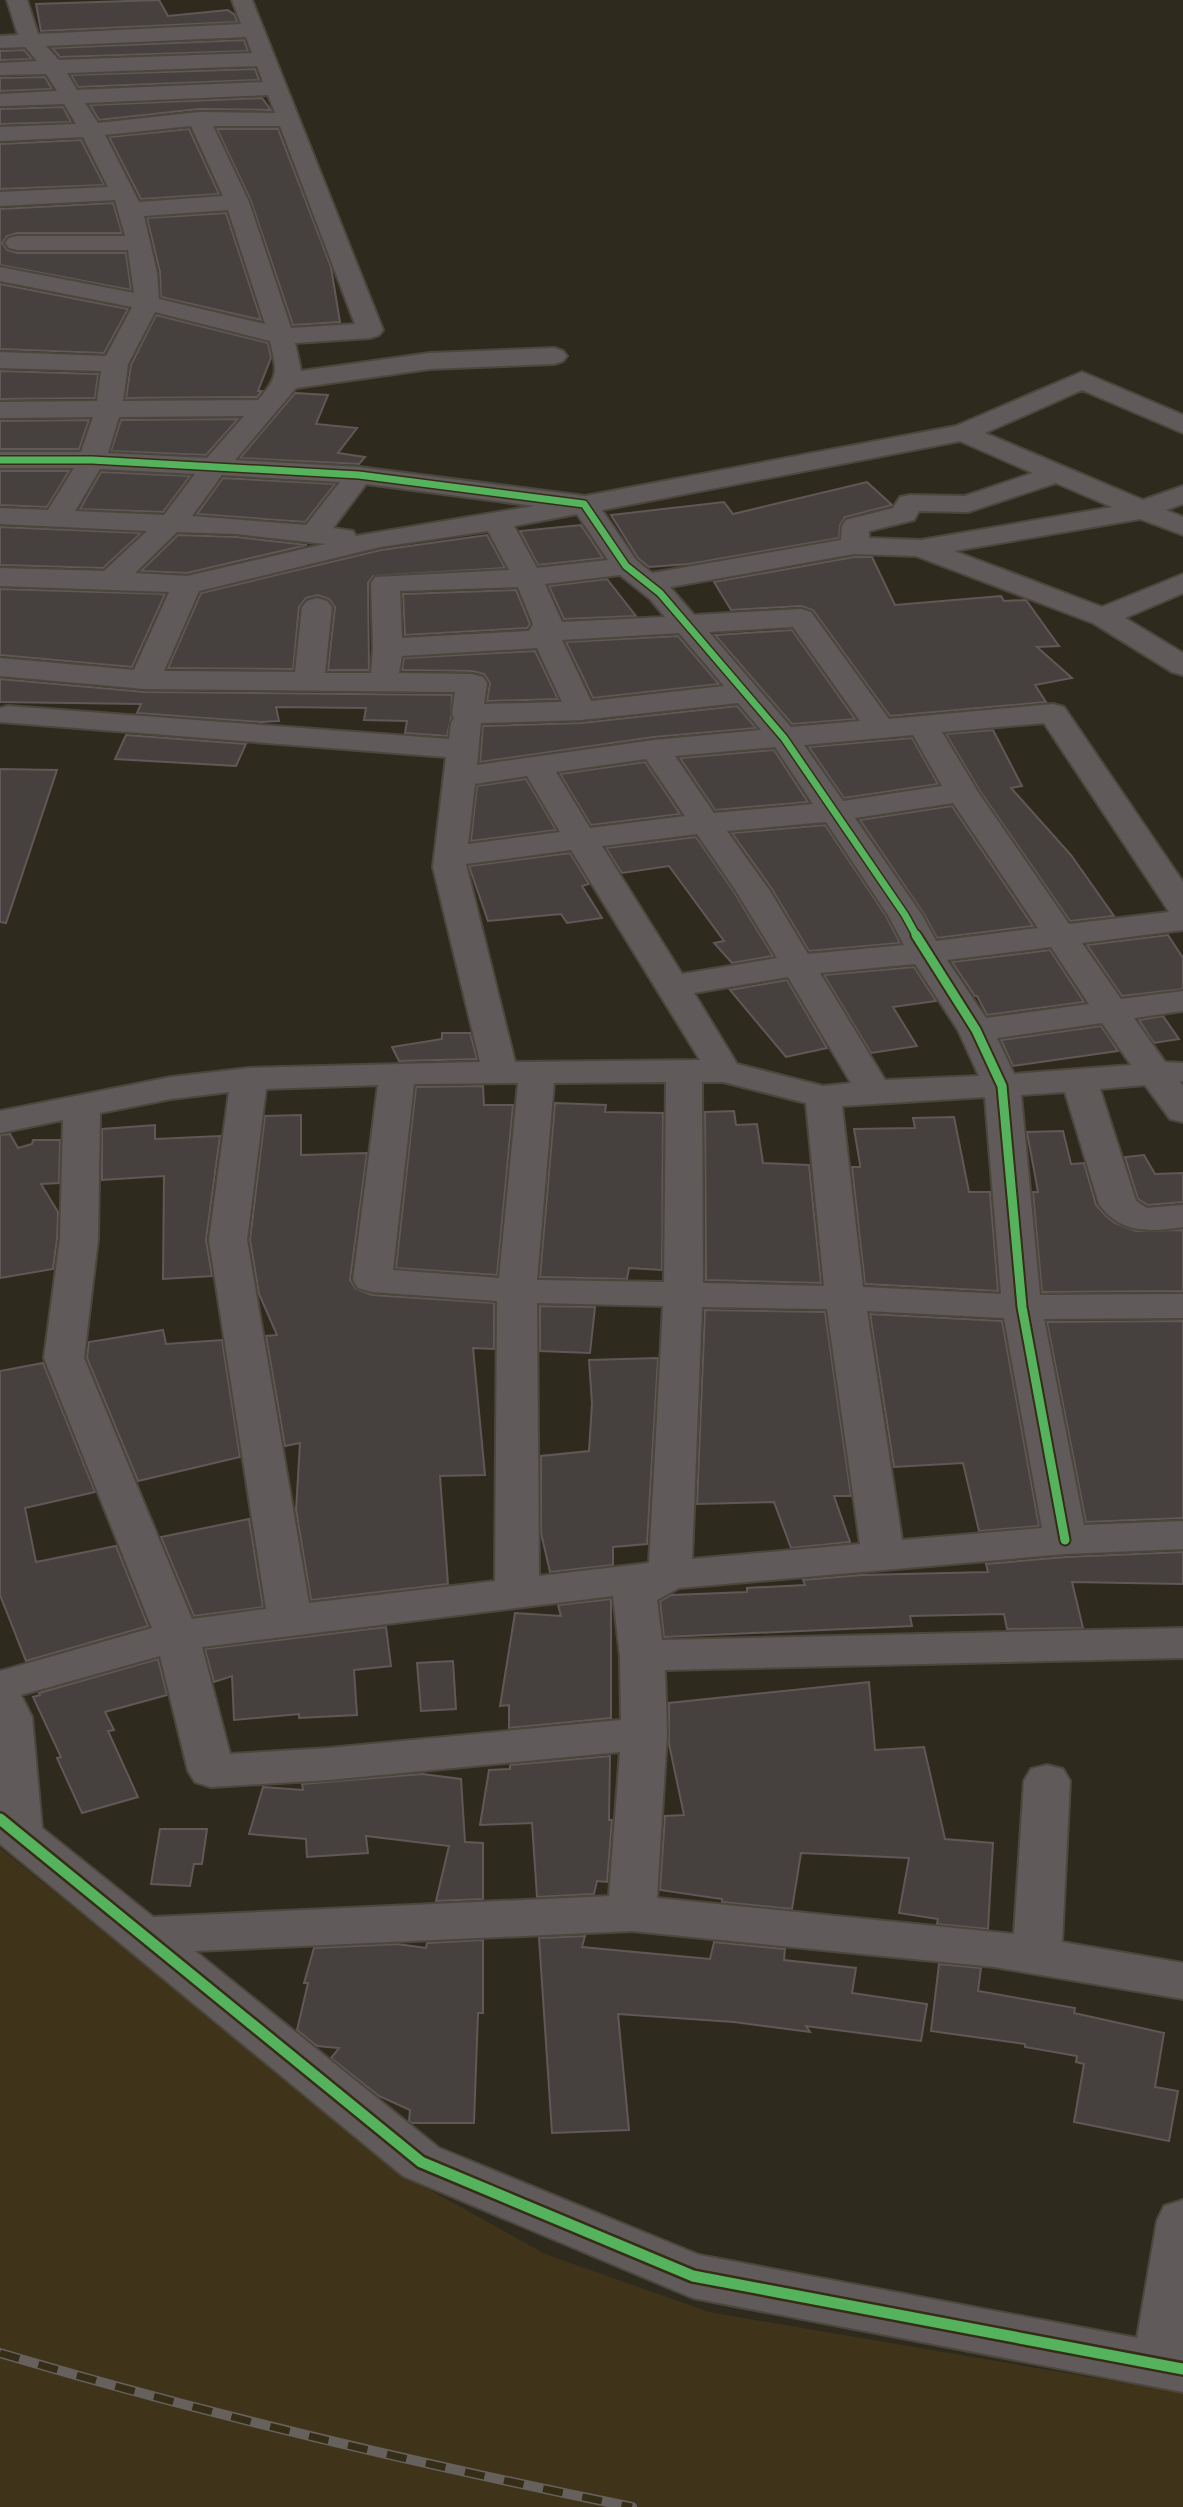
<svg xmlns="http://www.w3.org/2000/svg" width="1183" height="2507" viewBox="0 0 1183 2507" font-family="Roboto,sans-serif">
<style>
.built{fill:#3f341a}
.building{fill:#46403e;stroke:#5f5857;stroke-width:2}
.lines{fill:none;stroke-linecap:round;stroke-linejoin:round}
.minor-casing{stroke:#4b473d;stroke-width:4}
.minor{fill:#605a5a;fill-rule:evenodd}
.rail-casing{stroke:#66615c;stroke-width:10}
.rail{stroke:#362d17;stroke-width:7;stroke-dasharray:20;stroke-linecap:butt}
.cycleway-far2-casing{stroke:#362d17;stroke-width:10}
.cycleway-far1-casing{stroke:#362d17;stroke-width:13}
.cycleway-casing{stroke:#362d17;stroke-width:16}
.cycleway-far2{stroke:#56b35d;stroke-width:7}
.cycleway-far1{stroke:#56b35d;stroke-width:9}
.cycleway{stroke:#56b35d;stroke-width:11}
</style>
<rect width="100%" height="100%" fill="#2f2a1e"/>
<path class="built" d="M0 1848 405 2176 545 2254 709 2312 1183 2393V2507H0Z"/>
<path class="building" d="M159 0 168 16 228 10 235 15 237 22 41 31 36 4Z
M244 40 248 51 60 57 52 48Z
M24 50 32 59 0 60V51Z
M255 69 259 80 78 87 71 75Z
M45 77 52 89 0 91V78Z
M262 98 271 110 199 109 99 120 90 105Z
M63 107 71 122 0 124V109Z
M189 129 219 194 141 199 109 137Z
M217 129H278L331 267 340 322 293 325 251 201Z
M81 140 104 185 0 189V144Z
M113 203 122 233H17L7 236 2 243 7 250 17 253H126L131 290 0 265V209Z
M226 213 261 320 161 297 160 272 147 218Z
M0 284 128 309 104 353 0 349Z
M156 315 268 343 271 358 258 391H262L257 397 126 398 131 365Z
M0 371 98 374 95 398 0 399Z
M295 393 328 395 316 424 357 428 338 453 365 457 359 464 240 458Z
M238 419 206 455 111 451 121 420Z
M89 420 79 449H0V421Z
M0 471H69L47 507 0 505Z
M101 472 190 476 163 512 80 509Z
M223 478 335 484 305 522 197 514Z
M867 482 892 505 845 517 840 525 839 538 689 564 649 567 638 558 611 515 724 502 733 514Z
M581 525 603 558 538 565 520 531Z
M0 527 141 533 103 568 0 565Z
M178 535 237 537 307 545 187 573 141 571Z
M487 535 505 568 373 576 368 583 369 670H328L335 607 329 599 318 595 306 598 299 607 293 669 168 668 201 593 381 550Z
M854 557H872L895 605 1001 596 1004 601 1026 600 1059 646 1037 647 1072 678 1035 685 1046 702 890 716 813 610 801 606 731 610 714 582Z
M607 579 636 616 564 619 549 586Z
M0 589 165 594 132 667 0 655Z
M516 590 530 624 527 628 405 635 403 594Z
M792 630 855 719 792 724 715 635Z
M678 636 719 684 593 698 566 642Z
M535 651 558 699 487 701 490 683 484 674 472 671 402 670 404 658Z
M0 679 145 692 452 695 451 718 447 736 405 733 407 721 364 720 366 708 276 707 279 721 261 722 137 713 141 704 0 702Z
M737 706 756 728 654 737 480 762 483 726 581 723Z
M993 730 1022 786 1011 788 1071 855 1114 916 1070 921 980 791 946 734Z
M126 735 246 744 236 766 115 759Z
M912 738 938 784 844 798 809 747Z
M774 750 808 802 715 810 680 758Z
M645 762 680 814 591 825 560 774Z
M0 769 57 770 6 923 0 922Z
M526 779 556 830 471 841 477 786Z
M952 806 1033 926 937 938 924 914 860 820Z
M825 825 886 916 900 943 809 951 772 889 732 833Z
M696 837 734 892 773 956 732 963 714 943 724 941 669 866 622 873 606 848Z
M570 853 589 884 582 886 602 918 567 923 561 914 488 921 469 866Z
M1168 935 1183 958V989L1122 996 1087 945Z
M1050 950 1084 1002 987 1015 977 996H975L952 962Z
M914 967 936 1001 893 1007 917 1046 871 1053 824 975Z
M787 980 827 1048 786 1057 730 990Z
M1163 1016 1179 1039 1154 1043 1139 1020Z
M1101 1026 1118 1051 1013 1066 1001 1040Z
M442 1033H470L477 1059 399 1061 392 1047 442 1039Z
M483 1086 484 1105H513L497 1275 396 1268 416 1087Z
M555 1103 606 1105 605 1112 663 1113 662 1270 629 1268 627 1279 540 1277Z
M734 1111 736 1125 757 1124 763 1163 809 1165 821 1283 706 1280 705 1112Z
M301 1115V1155L367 1153 350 1280 356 1289 372 1295 494 1303V1349L473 1348 485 1475 440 1476 448 1584 311 1600 296 1510 300 1443 285 1446 266 1336 277 1335 259 1294 250 1240 265 1116Z
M954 1117 969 1192H990L998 1291 865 1284 852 1167H860V1164L854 1129 915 1128 913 1118Z
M155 1125V1139L220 1136 206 1240 212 1276 163 1279 164 1176 102 1180V1129Z
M1063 1131 1071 1164 1084 1163 1096 1205 1106 1216 1115 1223 1136 1231 1183 1230V1291L1042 1292 1033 1192H1038L1027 1132Z
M10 1134 18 1148 32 1144 33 1140H60L59 1183 41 1184 58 1212 57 1239 53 1269 0 1278V1135Z
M1144 1155 1155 1174 1183 1173V1202L1148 1205 1138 1199 1125 1157Z
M540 1306 595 1307 590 1353 540 1351Z
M705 1310 825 1312 851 1496H834L850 1542 791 1548 774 1502 697 1504Z
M870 1314 1002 1321 1039 1526 979 1531 963 1463 894 1467Z
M1183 1321V1518L1086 1522 1047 1322Z
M163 1330 166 1344 222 1340 240 1457 138 1481 87 1358 89 1342Z
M658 1358 647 1544 613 1547V1565L550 1572 541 1533V1456L589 1451 592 1403 589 1360Z
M43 1363 95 1492 25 1508 36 1562 116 1546 148 1626 26 1661 0 1595V1371Z
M249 1519 263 1607 194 1616 161 1537Z
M1183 1552V1584L1072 1582 1083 1628 1007 1629 1004 1614 910 1616 912 1626 664 1637 660 1601 671 1595 747 1592V1588L805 1585 803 1580 861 1575 988 1572 986 1564 1065 1557Z
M611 1599V1718L509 1728V1705L500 1706 515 1613 561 1616 558 1605Z
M386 1627 391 1666 354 1670 357 1715 299 1718V1714L234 1720 232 1676 214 1682 205 1649Z
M158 1659 167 1695 105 1712 114 1730 108 1731 138 1797 82 1813 57 1758 61 1757 33 1697 40 1695 39 1693Z
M453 1661 456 1709 421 1711 417 1663Z
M869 1682 875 1750 924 1747 945 1839 993 1843 988 1929 937 1924 938 1919 899 1913 909 1858 801 1853 792 1909 722 1902V1899L660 1890 665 1816 684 1815 669 1744V1703Z
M610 1756 609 1820H612L607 1882 597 1881 594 1894 537 1897 532 1823 480 1825 489 1770 510 1769V1765Z
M422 1774 461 1779 465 1842 483 1843V1899L436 1901 449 1846 366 1836 368 1853 307 1857 306 1839 249 1834 263 1787 303 1790 302 1784Z
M160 1829H207L202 1864H194L190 1886 151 1884Z
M585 1936 582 1947 710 1959 714 1942 785 1949 784 1960 856 1968 852 1993 927 2004 921 2041 806 2026 810 2032 734 2022 618 2014 629 2130 552 2133 539 1938Z
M483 1940V2013H478L474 2123H412L409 2121 410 2110 379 2096 331 2058 339 2048 317 2046 297 2030 308 1983H304L314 1948 397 1944 426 1948 427 1943Z
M939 1964 981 1968 978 1991 1075 2008 1074 2013 1164 2033 1155 2087 1178 2091 1169 2141 1074 2122 1084 2064 1076 2062 1077 2056 1025 2047V2044L931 2031Z"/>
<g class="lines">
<g class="minor-casing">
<path id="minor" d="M7 0H27L38 34 241 24 232 0H252L383 330 379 335 370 338 295 343 301 371 430 353 554 348 563 351 567 356 563 361 554 364 430 369 296 388 235 460 359 467 585 496 956 426 1082 372 1183 415V433L1082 390 985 433 1143 500 1183 486V504L1166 510 1183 517V535L1140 519 954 551 1102 607 1183 574V593L1125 618 1183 653V675L1172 672 1093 623 916 556 854 554 670 587 694 615 801 609 811 612 889 719 1053 704 1064 707 1183 882V930L1082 943 1121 999 1183 991V1011L1134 1018 1165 1062 1183 1063V1081L1180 1082 1183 1086V1122L1170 1119 1145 1085 1100 1089 1136 1201 1147 1208 1183 1205V1227C1150 1232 1120 1234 1099 1204L1065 1092 1021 1095 1040 1295 1183 1294V1318L1044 1319 1084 1525 1183 1521V1549L1065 1554 679 1588 657 1600 662 1640 1183 1628V1658L665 1670 667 1734 657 1898 1014 1934 1024 1781 1031 1769 1047 1765 1063 1769 1070 1781 1062 1942 1183 1963V1999L994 1967 632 1931 195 1951 439 2148 699 2255 1137 2338 1157 2221 1164 2206 1183 2200V2392L693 2298 403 2176 0 1844V1671L152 1628 44 1358 60 1239 63 1120 0 1133V1111L171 1077 249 1068 480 1062 433 867 446 757 0 722V708L8 706 449 739 451 723 454 718 452 714 455 692 145 689 0 676V658L134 670 169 592 0 586V568L104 571 147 531 0 524V508L48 510 74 468H0V452H81L93 417 0 418V402L97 401 101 371 0 368V352L106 356 132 307 0 281V267L134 293 128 250H17L9 248 5 243 9 238 17 236H125L115 200 0 206V192L108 187 83 137 0 141V127L76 124 64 104 0 106V94L57 91 46 74 0 75V63L37 61 25 47 0 48V36L18 35ZM246 37 252 53 59 60 46 46ZM257 66 263 82 77 90 67 73ZM268 95 275 113 199 112 98 123 85 103ZM191 126 223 196 139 202 105 135ZM213 126H280L355 324 291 328 249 202ZM228 210 265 324 159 299 157 273 144 216ZM155 312 270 341C277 372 279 376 258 400L123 401 128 364ZM244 416 207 458 108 453 119 417ZM960 441 1033 473 965 496 910 495 900 497 893 508 846 520 842 526 841 540 652 573 636 560 602 510ZM100 469 195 474 164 515 75 511ZM222 475 340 482 306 525 192 516ZM1056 483 1112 507 921 540 869 538V531L914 520 919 511 968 512ZM366 484 534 506 356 536 353 531 333 528ZM577 514 608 560 537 568 514 526ZM488 531 509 570 375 577 371 583 373 648 371 673H325L332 607 327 601 317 598 307 601 302 607 295 672 164 671 199 591 380 547ZM177 532 237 534 325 544 187 576 135 573ZM620 575 650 599 665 617 562 622 545 584ZM518 587 533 624 529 631 402 638 400 591ZM793 627 860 721 791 727 709 632ZM679 633 724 686 591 701 562 640ZM537 648 562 702 484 704 487 683 483 677 472 674 399 673 402 656ZM738 703 761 730 654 740 477 765 481 723 581 720ZM1044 723 1166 907 1169 912 1069 924 978 792 942 732ZM913 735 942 786 843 801 804 745ZM775 747 813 804 714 813 675 756ZM646 759 685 816 590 828 556 772ZM527 776 560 832 468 844 475 784ZM953 803 1038 928 936 941 922 915 855 818ZM826 822 888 915 904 945 808 954 770 891 727 831ZM697 834 736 891 777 958 682 974 602 846ZM571 850 700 1060 515 1062 466 864ZM1051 947 1089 1004 986 1018 947 960ZM915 964 958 1030 979 1076 885 1080 820 973ZM788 977 851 1083 823 1086 737 1064 694 993ZM1102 1023 1131 1065 1014 1074 997 1038ZM666 1082 664 1282 537 1280 554 1083ZM702 1082H723L806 1103 824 1286 703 1283ZM518 1083 499 1278 393 1270 414 1084ZM378 1085 353 1280 358 1288 372 1292 497 1301 495 1581 309 1603 247 1240 266 1089ZM229 1092 209 1240 266 1609 192 1619 84 1358 98 1239 100 1113 171 1099ZM985 1097 1001 1294 863 1287 842 1106ZM537 1303 663 1306 649 1563 539 1576ZM702 1307 827 1309 860 1544 692 1559ZM867 1311 1004 1318 1042 1528 902 1540ZM613 1596 620 1656 621 1720 329 1748 230 1754 202 1647ZM160 1656 188 1771 195 1782 211 1787 329 1780 620 1752 609 1896 153 1917 42 1828 32 1717 21 1695Z"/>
</g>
<use href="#minor" class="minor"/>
<g class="rail-casing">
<path id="rail" d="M0 2353C208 2415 419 2464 632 2507"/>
</g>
<use href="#rail" class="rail"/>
<g class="cycleway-far2-casing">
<path id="cycleway-far2" d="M0 460H92L359 475 584 504 626 566 660 593 784 738 905 915 917 937"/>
</g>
<g class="cycleway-far1-casing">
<path id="cycleway-far1" d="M916 935 976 1030 1002 1086 1022 1307 1065 1540"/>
</g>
<g class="cycleway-casing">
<path id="cycleway" d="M0 1819 421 2162 693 2276 1183 2369"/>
</g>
<use href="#cycleway-far2" class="cycleway-far2"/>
<use href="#cycleway-far1" class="cycleway-far1"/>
<use href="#cycleway" class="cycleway"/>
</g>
</svg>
